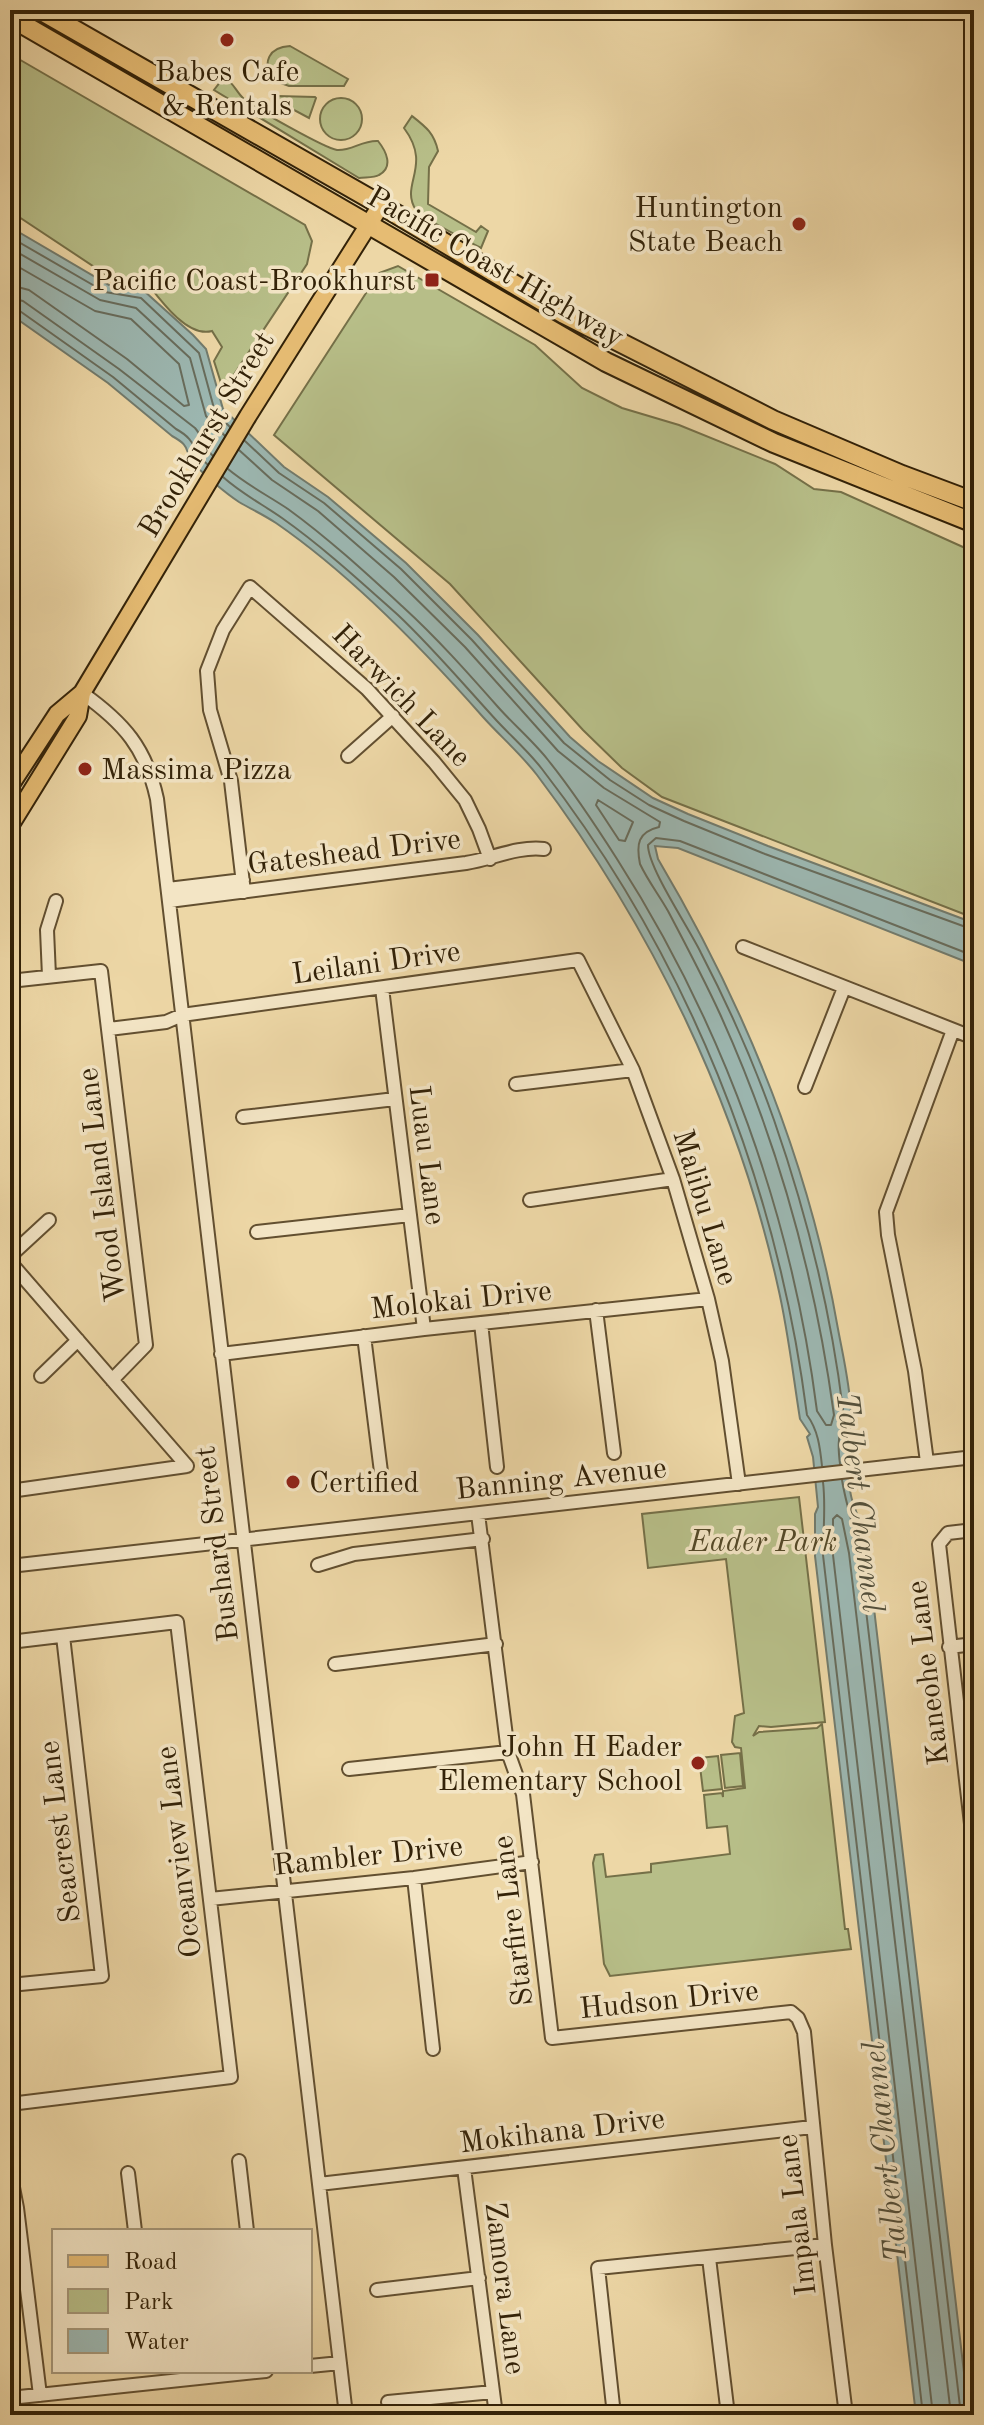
<svg xmlns="http://www.w3.org/2000/svg" width="984" height="2425" viewBox="0 0 984 2425" font-family="'Old Standard TT',serif">
<style>
.green{fill:#b7be88;stroke:#757048;stroke-width:2}
.water{fill:#9cb7b1;stroke:#727b6d;stroke-width:2}
.lines{fill:none;stroke-linecap:round;stroke-linejoin:round}
.shore{stroke:#686c5c;stroke-width:2}
.minor-casing{stroke:#624f30;stroke-width:16}
.major-casing{stroke:#332208;stroke-width:20}
.highway-casing{stroke:#332208;stroke-width:22}
.minor{stroke:#f3e5c5;stroke-width:12}
.major{stroke:#e6bc73;stroke-width:16}
.highway{stroke:#e6bc73;stroke-width:18}
.poi-dot{fill:#8f2418;stroke:#f3e5c5;stroke-width:3}
.labels{text-anchor:middle;stroke-width:7;stroke-linejoin:round;paint-order:stroke}
.poi-label{font-size:30px;fill:#332208;stroke:#f3e5c5;text-anchor:end}
.street-label{font-size:30px;fill:#332208;stroke:#f3e5c5}
.park-label{font-size:30px;font-style:italic;fill:#544928;stroke:#f3e5c5}
.water-label{font-size:32px;font-style:italic;fill:#524f3b;stroke:#f3e5c5}
</style>
<rect width="100%" height="100%" fill="#edd7a6"/>
<filter id="stains"><feTurbulence type="fractalNoise" baseFrequency=".0025" numOctaves="4"/><feColorMatrix values="0 0 0 0 .2 0 0 0 0 .09 0 0 0 0 .02 0 0 0 .5 -.17"/></filter>
<radialGradient id="worn" r=".72"><stop offset=".6" stop-color="#630" stop-opacity="0"/><stop offset="1" stop-color="#630" stop-opacity=".3"/></radialGradient>
<path class="green" d="M290 46 348 79 344 86H289L272 80C262 62 269 47 290 46Z
M10 54 305 225 312 241 307 264 227 385 221 383 214 361 222 347 212 331C188 338 161 301 148 284L114 280 10 211Z
M224 77C234 83 236 92 244 99 253 108 325 148 337 150 352 151 362 140 378 141 386 151 394 167 379 175 374 178 365 177 359 178L214 90Z
M277 96 315 97 316 98 309 118 277 101Z
M320 119a21 21 0 1 1 42 0a21 21 0 1 1-42 0Z
M412 116C426 127 434 133 438 151L429 167 428 204 476 232 481 226 488 231 481 248C470 242 421 218 416 210 399 184 433 167 404 128Z
M398 266 535 345 582 388 622 408 679 425 775 464 814 489 841 492 974 552V918L662 797 622 768 583 730 450 584 274 435 379 273Z
M799 1497 825 1722 771 1727 759 1726 753 1736 759 1732 817 1728 822 1724 845 1929H848L851 1949 610 1976 604 1964 593 1863 595 1855 603 1854 606 1877 651 1872V1864L730 1854 727 1826 707 1828 704 1795 722 1793 723 1797V1791L745 1788 741 1748 735 1747 732 1742 735 1716 744 1713 726 1559 648 1568 642 1514Z
M740 1753 743 1786 725 1788 721 1755Z
M718 1756 722 1789 703 1791 699 1758Z"/>
<path class="water" d="M10 227 109 285 143 290 193 335 206 349 223 409 284 467 328 497 406 563 478 635 570 737 598 761 653 798 688 814 768 846 974 923V965L678 848 655 846 658 859C744 1004 809 1162 838 1329 843 1356 850 1385 851 1413 852 1428 846 1440 847 1455 848 1470 848 1489 853 1503 859 1518 863 1533 867 1549L969 2415H916L815 1556V1514L818 1507 813 1457 807 1437 810 1434 800 1419C793 1375 788 1330 778 1287 737 1102 651 926 537 775 521 754 501 737 483 717 424 650 350 574 276 523 264 515 251 509 239 502 227 494 202 474 193 462 183 449 192 447 172 436L108 383 10 314Z"/>
<g class="lines">
<path class="shore" d="M10 237 105 292 141 298 199 353 215 412 230 427
M10 248 100 300 136 308 190 358 206 416 225 436
M10 262 95 311 131 319 179 364 189 405 184 406 127 359 29 290 10 285
M10 298 23 301 119 369 195 428C203 437 204 448 213 456
M10 308 17 309 113 377 176 429C198 441 192 451 207 464
M245 441 279 473 324 503 401 569 472 640 564 743 610 780 649 805 684 821 765 854 974 930
M228 469C247 485 267 495 288 509 328 538 366 573 403 607 437 638 468 673 498 707 514 725 533 741 548 760 573 791 596 826 617 859 724 1026 792 1215 817 1411L826 1425H831L834 1415C815 1276 778 1142 720 1014 704 979 686 945 668 911 659 895 648 881 640 864 636 844 638 832 659 827L660 822 604 788 558 751 465 647 394 577 318 511 272 480 239 450
M223 477C242 494 262 504 282 518 323 547 361 582 398 615 433 648 464 685 497 721 512 737 529 752 542 769 687 956 777 1181 807 1415 818 1430 820 1447 822 1466
M598 800 633 822 625 841 619 840 596 805Z
M840 1464C839 1456 838 1448 839 1440 839 1429 844 1421 843 1410 831 1311 807 1215 774 1120 754 1063 729 1007 701 953 689 928 648 868 648 845L656 838 680 841 974 956
M842 1480C846 1505 854 1527 859 1551L961 2415
M823 1482C826 1507 823 1530 823 1555L923 2415
M933 2415 833 1555V1519L837 1515 842 1519 849 1553 951 2415"/>
<g class="minor-casing">
<path id="minor" d="M82 693C124 723 146 748 157 799L346 2415
M348 756 393 716
M168 889 243 880
M244 892 231 781 210 710 207 671 223 630 250 587 367 689 434 762 465 800 479 829 490 859
M169 901 466 863C492 859 517 846 544 849
M743 947 974 1038
M49 976 47 930 56 901
M10 981 101 971 146 1345 112 1380
M382 988 424 1329
M109 1029 166 1022 182 1015 578 960 633 1070 673 1179 708 1299 722 1361 739 1484
M516 1084 633 1070
M805 1087 844 988
M243 1117 395 1099
M530 1200 673 1179
M257 1232 410 1215
M10 1256 49 1220
M10 1262 187 1466
M596 1310 614 1453
M481 1323 497 1467
M364 1336 382 1480
M221 1354 424 1329 708 1299
M41 1376 78 1340
M927 1462 915 1371 888 1235 886 1212 953 1030
M10 1491 187 1466
M478 1514 508 1752 523 1794 552 2038 791 2012 798 2018 804 2032 825 2245 846 2415
M974 1530 948 1533 939 1544 974 1850
M318 1565 354 1554 483 1539
M10 1566 974 1457
M10 1642 177 1622 231 2077 10 2104
M949 1647 974 1644
M335 1664 496 1644
M349 1769 508 1752
M414 1878 433 2049
M210 1899 414 1878 532 1862
M10 1985 102 1976 63 1636
M239 2161 247 2231
M464 2168 496 2415
M10 2172 17 2208 40 2395
M128 2173 135 2231
M319 2184 812 2127
M709 2258 728 2415
M377 2290 479 2278
M310 2366 340 2363
M10 2398 266 2371
M388 2402 493 2392
M614 2415 598 2268 825 2245"/>
</g>
<g class="major-casing">
<path id="major" d="M10 786 57 714 82 693
M10 826 78 716 82 693 248 416 381 205"/>
</g>
<g class="highway-casing">
<path id="highway" d="M40 10 381 205 564 314 773 420 902 475 974 502
M10 17 606 362 774 443 974 523"/>
</g>
<use href="#minor" class="minor"/>
<use href="#major" class="major"/>
<use href="#highway" class="highway"/>
</g>
<g class="poi-dot">
<circle cx="227" cy="40" r="8"/>
<circle cx="799" cy="224" r="8"/>
<rect x="424" y="272" width="16" height="16" rx="4"/>
<circle cx="85" cy="769" r="8"/>
<circle cx="293" cy="1482" r="8"/>
<circle cx="698" cy="1763" r="8"/>
</g>
<g class="labels">
<g class="poi-label">
<text x="227" y="81" text-anchor="middle">Babes Cafe<tspan x="227" dy="34">&amp; Rentals</tspan></text>
<text x="783" y="217">Huntington<tspan x="783" dy="34">State Beach</tspan></text>
<text x="416" y="290">Pacific Coast-Brookhurst</text>
<text x="101" y="779" text-anchor="start">Massima Pizza</text>
<text x="309" y="1492" text-anchor="start">Certified</text>
<text x="682" y="1756">John H Eader<tspan x="682" dy="34">Elementary School</tspan></text>
</g>
<g class="street-label">
<text transform="translate(496 266) rotate(30)" y="10">Pacific Coast Highway</text>
<text transform="translate(206 434) rotate(-59)" y="10">Brookhurst Street</text>
<text transform="translate(402 695) rotate(46)" y="10">Harwich Lane</text>
<text transform="translate(354 851) rotate(-7)" y="10">Gateshead Drive</text>
<text transform="translate(376 962) rotate(-8)" y="10">Leilani Drive</text>
<text transform="translate(428 1155) rotate(83)" y="10">Luau Lane</text>
<text transform="translate(101 1185) rotate(-97)" y="10">Wood Island Lane</text>
<text transform="translate(706 1207) rotate(73)" y="10">Malibu Lane</text>
<text transform="translate(461 1299) rotate(-6)" y="10">Molokai Drive</text>
<text transform="translate(561 1478) rotate(-6)" y="10">Banning Avenue</text>
<text transform="translate(216 1544) rotate(-97)" y="10">Bushard Street</text>
<text transform="translate(927 1673) rotate(-97)" y="10">Kaneohe Lane</text>
<text transform="translate(59 1832) rotate(-97)" y="10">Seacrest Lane</text>
<text transform="translate(178 1852) rotate(-97)" y="10">Oceanview Lane</text>
<text transform="translate(368 1855) rotate(-6)" y="10">Rambler Drive</text>
<text transform="translate(512 1921) rotate(-97)" y="10">Starfire Lane</text>
<text transform="translate(669 1999) rotate(-6)" y="10">Hudson Drive</text>
<text transform="translate(562 2130) rotate(-7)" y="10">Mokihana Drive</text>
<text transform="translate(796 2215) rotate(-97)" y="10">Impala Lane</text>
<text transform="translate(506 2288) rotate(83)" y="10">Zamora Lane</text>
</g>
<g class="park-label">
<text x="763" y="1551">Eader Park</text>
</g>
<g class="water-label">
<text transform="translate(861 1502) rotate(83)" y="11">Talbert Channel</text>
<text transform="translate(884 2152) rotate(-96)" y="11">Talbert Channel</text>
</g>
</g>
<rect width="984" height="2425" fill="none" stroke="#edd7a6" stroke-width="40"/>
<rect x="12" y="12" width="960" height="2401" fill="none" stroke="#332208" stroke-width="4"/>
<rect x="20" y="20" width="944" height="2385" fill="none" stroke="#332208" stroke-width="2"/>
<rect x="52" y="2229" width="260" height="144" fill="#f3e5c5" stroke="#a69779" stroke-width="2"/>
<rect x="68" y="2255" width="40" height="12" fill="#e6bc73" stroke="#a69779" stroke-width="2"/>
<text x="124" y="2269" font-size="24" fill="#332208">Road</text>
<rect x="68" y="2289" width="40" height="24" fill="#b7be88" stroke="#a69779" stroke-width="2"/>
<text x="124" y="2309" font-size="24" fill="#332208">Park</text>
<rect x="68" y="2329" width="40" height="24" fill="#9cb7b1" stroke="#a69779" stroke-width="2"/>
<text x="124" y="2349" font-size="24" fill="#332208">Water</text>
<rect width="100%" height="100%" filter="url(#stains)"/>
<rect width="100%" height="100%" fill="url(#worn)"/>
</svg>
